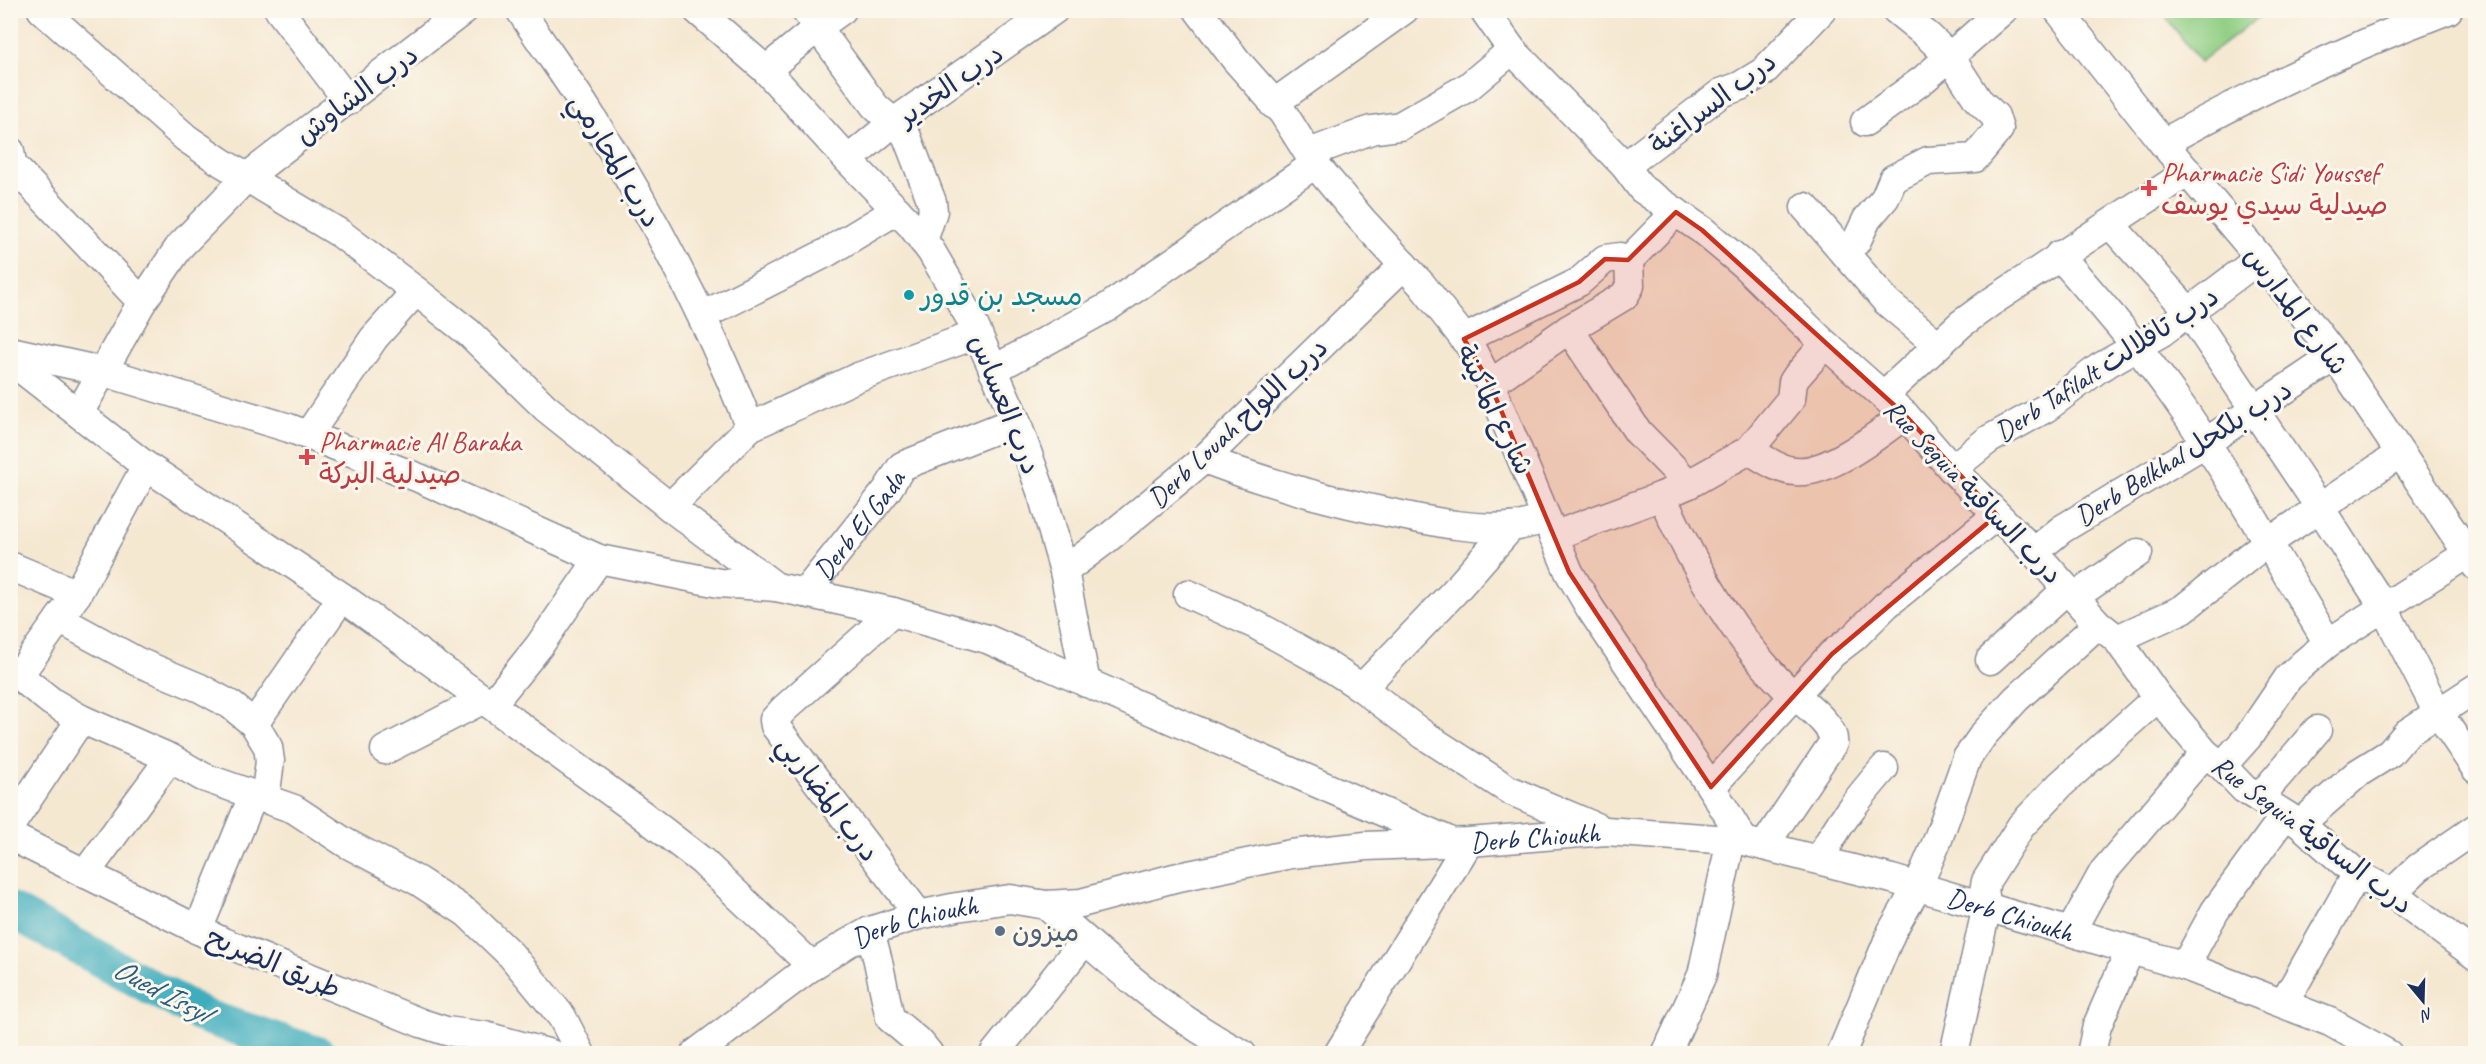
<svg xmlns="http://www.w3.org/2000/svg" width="2486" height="1064" viewBox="0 0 2486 1064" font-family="Caveat,'Playpen Sans Arabic',sans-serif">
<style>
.green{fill:#92cf85;stroke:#567f72;stroke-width:1.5}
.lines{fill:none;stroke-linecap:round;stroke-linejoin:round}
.river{stroke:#40adbe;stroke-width:36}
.minor-casing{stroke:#888c98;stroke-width:31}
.minor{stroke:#fff;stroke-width:28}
.marked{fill:#c8321e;fill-opacity:0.2;stroke:#c8321e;stroke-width:4.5;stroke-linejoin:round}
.health-dot{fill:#e0444e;stroke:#fbf7ec;stroke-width:2}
.culture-dot{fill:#0f9aa8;stroke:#fbf7ec;stroke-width:2}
.service-dot{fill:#5c6f8a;stroke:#fbf7ec;stroke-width:2}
.labels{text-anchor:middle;stroke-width:6;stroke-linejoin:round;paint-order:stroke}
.street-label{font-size:28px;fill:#1b2f5e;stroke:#fbf7ec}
.health-label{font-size:28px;fill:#be3a42;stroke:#fbf7ec;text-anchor:start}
.culture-label{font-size:28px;fill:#0d838f;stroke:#fbf7ec;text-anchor:start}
.service-label{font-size:28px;fill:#4e5e75;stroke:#fbf7ec;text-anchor:start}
.water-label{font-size:30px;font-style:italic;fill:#285b80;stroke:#fbf7ec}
</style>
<rect width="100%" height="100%" fill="#fbf7ec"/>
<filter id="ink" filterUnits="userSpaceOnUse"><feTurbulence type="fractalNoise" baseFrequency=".0167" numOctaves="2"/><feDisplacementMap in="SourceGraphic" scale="12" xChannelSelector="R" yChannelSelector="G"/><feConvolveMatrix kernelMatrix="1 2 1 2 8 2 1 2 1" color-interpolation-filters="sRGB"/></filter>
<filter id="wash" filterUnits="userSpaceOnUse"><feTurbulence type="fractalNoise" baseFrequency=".008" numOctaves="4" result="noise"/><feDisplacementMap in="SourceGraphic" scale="24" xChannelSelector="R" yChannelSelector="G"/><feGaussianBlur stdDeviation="1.35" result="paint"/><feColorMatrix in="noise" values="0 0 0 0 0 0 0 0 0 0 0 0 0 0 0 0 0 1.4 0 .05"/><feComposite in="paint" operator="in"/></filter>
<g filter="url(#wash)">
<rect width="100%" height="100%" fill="#f5e8d1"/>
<path class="green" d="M2161 11H2267L2200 62Z"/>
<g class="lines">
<path class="river" d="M10 910 206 1017 318 1054"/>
</g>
</g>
<g filter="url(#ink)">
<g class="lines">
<g class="minor-casing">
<g id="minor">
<path d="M42 10 186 138 221 162 341 234 416 291 469 333 546 408 670 507 776 587"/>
<path d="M279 10 348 101"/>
<path d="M520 10C543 46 569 80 591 116 653 215 707 318 750 427"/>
<path d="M697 10 766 70 848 160 912 226 931 251 973 323 1016 421 1042 494 1064 571 1086 683"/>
<path d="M805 10 874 105C886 118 899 123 907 137L932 202 933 211 923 241"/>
<path d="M1198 10 1236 60 1283 113 1315 164 1362 220 1422 285 1470 346 1490 384 1569 572 1590 608 1711 787 1744 841"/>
<path d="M1484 10 1512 50 1625 166 1642 189 1702 230 1744 265 1825 344 1905 415 1952 469 2034 552 2098 624 2117 639 2158 697 2205 753 2222 766 2244 789 2300 824 2357 874 2392 893 2476 956"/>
<path d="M2058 10 2163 143 2260 258 2335 356 2476 566"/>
<path d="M766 70 817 28 842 10"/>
<path d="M1273 104 1404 10"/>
<path d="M1865 122 1924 79 2003 10"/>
<path d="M2163 143C2255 92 2349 47 2448 10"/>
<path d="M10 151 12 164 16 169 142 302"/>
<path d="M1309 153 1371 130 1400 126 1468 87 1512 50"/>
<path d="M848 160 894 122 1054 10"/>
<path d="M1625 166 1721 93 1740 86 1763 72 1822 10"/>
<path d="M1805 207 1887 302 1938 345"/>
<path d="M2110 224 2189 312 2320 508 2383 606 2437 711 2476 769"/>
<path d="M1841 250 1856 242 1867 219 1885 198 1893 179 1928 161 1975 158 1999 129 1995 116 1978 100 1950 57 1928 36 1896 10"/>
<path d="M2059 255C2099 301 2139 347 2174 396 2230 475 2278 560 2328 643"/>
<path d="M702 316 826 253 897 210"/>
<path d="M1569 329 1638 432 1689 484"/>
<path d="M1464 339 1579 282 1605 259 1620 257 1629 260"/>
<path d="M10 351 101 371 289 428 419 478 599 559 719 583 776 587 805 593 893 612 987 639 1445 839"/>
<path d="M10 360 146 466 342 597 640 813 702 861 812 966"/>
<path d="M993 370 1108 307 1315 164"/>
<path d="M1490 384 1569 329 1624 296 1630 286 1629 260 1676 212"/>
<path d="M1884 395 1961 324 1991 302 2188 172"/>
<path d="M79 413 142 302 180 246 247 177 464 10"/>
<path d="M308 435 374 338 416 291"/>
<path d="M1749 450 1791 399 1793 382 1797 376 1825 344"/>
<path d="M1204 459C1269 484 1337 503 1406 516 1440 523 1475 530 1510 527 1522 526 1534 522 1546 519"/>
<path d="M1952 469 1988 440 2046 408 2099 368 2162 332 2260 258"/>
<path d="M1662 496C1692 564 1738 645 1793 695"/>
<path d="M670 507 750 427 858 377 978 334"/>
<path d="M1553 536 1662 496 1689 484 1749 450C1763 458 1778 470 1795 471 1828 475 1879 434 1905 415"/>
<path d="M2034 552 2062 529 2205 443 2335 356"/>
<path d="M10 566 77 594"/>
<path d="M1064 571 1108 538 1204 459 1404 265"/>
<path id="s1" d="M805 593 887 490 902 466 1016 421"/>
<path d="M1188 594 1256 625 1319 660 1362 688 1424 735 1509 790 1598 828"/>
<path d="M2074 597 2138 553"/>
<path d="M893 612 784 709 774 720 775 726 919 915"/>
<path d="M59 619 138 662 200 688 231 705 254 724 268 747 270 761 265 799"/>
<path d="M2117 639 2183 609 2256 551 2399 454"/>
<path d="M1990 660 2067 589"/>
<path d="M10 669 52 702 81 719 170 758 203 777 294 809 346 843 418 881 467 913 511 955 562 1017 581 1054"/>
<path d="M19 675 77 594 146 466"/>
<path d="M1362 688 1454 592 1511 527"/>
<path d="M492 704 539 646 599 559"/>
<path d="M254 724 342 597"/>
<path d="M385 750 484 699"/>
<path d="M2222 766 2248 737 2288 678 2304 663 2328 643 2467 554"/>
<path d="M1711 787 1832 654 1854 637 1886 605 1997 515"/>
<path d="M2259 798 2317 730"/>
<path d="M2300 824 2358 773 2390 753 2407 733 2476 688"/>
<path d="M10 826 81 719"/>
<path d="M10 836 223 942 421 1023 446 1031 485 1036 551 1054"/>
<path d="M1764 846 1833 743C1836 727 1806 705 1794 694"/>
<path d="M1820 859C1837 824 1859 797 1884 768"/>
<path d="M85 874 170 758"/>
<path d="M2392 893 2418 868 2476 828"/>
<path d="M1046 905C1107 960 1169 1016 1242 1054"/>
<path d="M198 930 253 796"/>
<path d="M870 931 878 961 890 1018 921 1044 929 1054"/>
<path d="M2071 931 2104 871 2205 753"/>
<path d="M2185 966 2215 911 2285 815"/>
<path d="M2284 1003 2357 874"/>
<path id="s2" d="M695 1054 812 966 848 943 870 931 919 915 957 907 1010 899 1046 905 1081 903 1174 878 1291 854 1366 846 1469 842 1606 831 1744 841 1892 879 2185 966 2330 1022 2388 1054"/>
<path d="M994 1054 1085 940"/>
<path d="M1338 1054 1469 842"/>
<path d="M1666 1054 1702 975 1731 840"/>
<path d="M1841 1054 1892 931 1918 886 1938 839 1967 758 1984 734 2016 699 2098 624"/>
<path d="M1954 1054 1987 906 1984 891 1986 881 2021 826 2060 785 2158 697"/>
<path d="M2091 1054 2097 1026 2130 950"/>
</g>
</g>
<use href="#minor" class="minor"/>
</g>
</g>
<path class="marked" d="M1676 212 1702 230 1905 415 1997 515 1832 654 1711 787 1569 572 1490 384 1464 339 1579 282 1605 259 1628 260Z"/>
<g class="health-dot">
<path d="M2146 179h6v6h6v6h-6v6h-6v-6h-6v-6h6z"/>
<path d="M304 448h6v6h6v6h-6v6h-6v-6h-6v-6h6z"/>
</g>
<circle class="culture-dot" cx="909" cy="295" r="6"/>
<circle class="service-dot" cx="1000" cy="931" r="6"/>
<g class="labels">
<g class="street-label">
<text transform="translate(950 84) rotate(-35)" y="10">درب الخدير</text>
<text transform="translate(356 94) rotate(-37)" y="10">درب الشاوش</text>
<text transform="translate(1712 102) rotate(-37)" y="10">درب السراغنة</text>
<text transform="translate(616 160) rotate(59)" y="10">درب المحارمي</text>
<text transform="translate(2297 310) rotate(53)" y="10">شارع المدارس</text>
<text transform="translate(2106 363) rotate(-33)" y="10">Derb Tafilalt درب تافلالت</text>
<text transform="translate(1006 404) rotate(68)" y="10">درب العساس</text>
<text transform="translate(1496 409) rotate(64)" y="10">شارع الماكينة</text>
<text transform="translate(1237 422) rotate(-43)" y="10">Derb Louah درب اللواح</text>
<text transform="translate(2183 452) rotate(-32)" y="10">Derb Belkhal درب بلكحل</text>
<text transform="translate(1974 491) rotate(46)" y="10">Rue Seguia درب الساقية</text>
<text dy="10" stroke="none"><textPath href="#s1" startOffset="87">Derb El Gada</textPath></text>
<text transform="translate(829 798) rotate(53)" y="10">درب المضاربي</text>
<text transform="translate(2313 834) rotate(37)" y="10">Rue Seguia درب الساقية</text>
<text dy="10" stroke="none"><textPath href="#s2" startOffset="890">Derb Chioukh</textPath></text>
<text dy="10" stroke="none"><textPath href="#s2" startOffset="1376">Derb Chioukh</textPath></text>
<text dy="10" stroke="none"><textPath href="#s2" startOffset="260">Derb Chioukh</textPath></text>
<text transform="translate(274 962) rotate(23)" y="10">طريق الضريح</text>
</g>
<g class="health-label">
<text x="2161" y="182">Pharmacie Sidi Youssef<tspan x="2161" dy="32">صيدلية سيدي يوسف</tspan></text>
<text x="319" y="451">Pharmacie Al Baraka<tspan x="319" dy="32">صيدلية البركة</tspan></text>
</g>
<g class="culture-label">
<text x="921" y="305">مسجد بن قدور</text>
</g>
<g class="service-label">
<text x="1012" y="941">ميزون</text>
</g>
<g class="water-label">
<text transform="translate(161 990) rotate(28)" y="10">Oued Issyl</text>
</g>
</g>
<rect width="2486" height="1064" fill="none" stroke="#fbf7ec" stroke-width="36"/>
<g transform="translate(2423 1001) rotate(161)" stroke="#fbf7ec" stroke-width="4.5" paint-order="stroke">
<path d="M0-4.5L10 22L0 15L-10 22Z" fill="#1b2f5e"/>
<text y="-9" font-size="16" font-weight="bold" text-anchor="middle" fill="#1b2f5e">N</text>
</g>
</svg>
